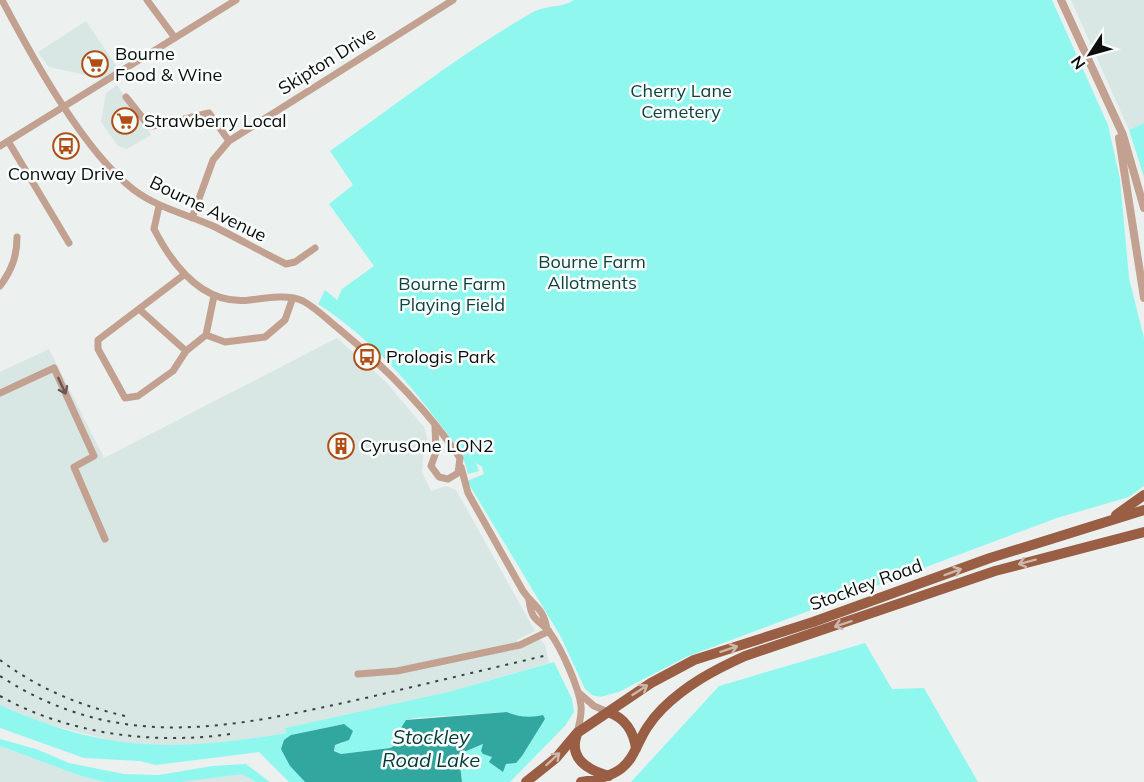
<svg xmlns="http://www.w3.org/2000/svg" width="1144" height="782" viewBox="0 0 1144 782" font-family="Mulish,sans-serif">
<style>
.built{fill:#d8e6e4}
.green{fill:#90f7ee}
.water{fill:#31a79f}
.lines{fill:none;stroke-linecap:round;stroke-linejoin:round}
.minor{stroke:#c3a191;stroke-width:7}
.tertiary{stroke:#c3a191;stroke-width:8}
.primary{stroke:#995e43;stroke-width:10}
.rail{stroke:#3e4140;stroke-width:2;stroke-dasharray:3 6;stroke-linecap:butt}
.oneway{stroke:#685850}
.oneway2{stroke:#ceb6a9}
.labels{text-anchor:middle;stroke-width:5;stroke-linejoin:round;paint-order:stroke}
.poi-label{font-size:18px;fill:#0c0e0e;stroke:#f9fefd;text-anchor:start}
.street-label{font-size:18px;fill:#0c0e0e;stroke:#f9fefd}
.park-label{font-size:18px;fill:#104340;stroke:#f9fefd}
.water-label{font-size:20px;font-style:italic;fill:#033a37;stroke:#f9fefd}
</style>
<rect width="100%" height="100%" fill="#ecf1f0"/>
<path class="built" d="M1071 0H1144V123L1129 130Z
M86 21 119 70 104 79 49 67 38 52Z
M117 85 151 135 127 149 118 146 101 122 106 93Z
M337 338 386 382 424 427 429 443 423 457 422 472 431 491 446 486 456 490 535 631 517 640 521 648 540 639 545 645 549 663 448 692 285 728 286 733 223 743 175 747 117 742 35 721 0 705V372L49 349 104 458Z
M0 746 81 776 106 782H0Z
M241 772 263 782H173Z"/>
<path class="green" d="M574 0H1052L1108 125 1120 179 1129 278 1144 338V486L1129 497 1057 518 686 657 619 692 600 697 592 695 585 689 561 637 467 481 484 474 482 467 476 463 479 471 468 474C464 453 452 440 439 423 405 377 367 336 318 304L325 290 337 300 342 289 374 266 329 204 353 185 330 151C398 103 464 51 535 11 547 5 562 8 574 0Z
M1144 123V177L1129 130Z
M865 643 892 689 924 688 978 782H631L719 686Z
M554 662 572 699 574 712 565 726 510 782H462L459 757 464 752 484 744 483 754 492 757 490 762 500 770 505 768 506 764 516 762 522 756 545 719C533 717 518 718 506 712L415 718 406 720 401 743 397 747 341 754 334 750 335 745 343 743 344 724 291 735 290 766 305 782H289L259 752 156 765 140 761 84 758 0 728V705C104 752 175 752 286 733L285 728 448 692Z
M0 739 36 749 69 763 124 774 159 775 212 766 246 764 270 782H256L242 774 180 782H106L81 776 0 746Z"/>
<path class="water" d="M507 712C517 717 532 718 543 715L545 719 522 756 516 763 506 764 503 772 489 762 492 757 483 754 481 751 483 744 464 752 459 757 462 782H305L290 766 281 749 284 740 291 735 344 724 353 731 349 740 335 745 334 751 341 754 390 748 400 743 401 728 406 720Z"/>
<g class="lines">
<path class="minor" d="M2 0C32 57 84 152 134 190 158 208 186 214 213 226 237 238 262 252 286 264L295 262 315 248
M147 0 175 38
M126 97 149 126C156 128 197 115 209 113L229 141
M8 141 69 243
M0 146 236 0
M159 206 154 229C173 266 203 306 250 300 265 298 289 294 303 301 316 308 328 320 339 329 385 367 427 409 460 458L458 473 448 479 439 477 431 466 436 452 435 426
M192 218 213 160 229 141 453 0
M185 274 98 340V349L125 398 138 396 173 371 186 351 206 335 214 296
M0 286C12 270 17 256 17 237
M139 309 186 351
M206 335 225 342 265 337 285 320 292 300
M0 393 54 368 94 456 74 467 105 539
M461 467 468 493 523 591C534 607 543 607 547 629
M529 600C532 624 539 618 550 633 561 648 579 687 581 706 582 715 579 725 577 733
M358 674 397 671 520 645 549 631
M579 693 594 706 608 712"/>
<path class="tertiary" d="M1061 0 1123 135 1144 208
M1119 138 1144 298"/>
<path class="primary" d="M1116 515 1144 495
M608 712C625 718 634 732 636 749
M577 734C568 759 588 770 609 776
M526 782 556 758 577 733 651 683 694 660 813 622 990 558 1144 510
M581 782C646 773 625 746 662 709 686 685 714 670 745 656L995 571 1144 532"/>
<path class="rail" d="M0 660C39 689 82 707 130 717
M0 676C123 756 238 726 370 697 429 683 488 669 548 655
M0 696C68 734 153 745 230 734"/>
</g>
<defs><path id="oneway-shaft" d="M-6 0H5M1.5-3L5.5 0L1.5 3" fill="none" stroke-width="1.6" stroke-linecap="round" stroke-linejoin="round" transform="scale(1.5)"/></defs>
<use class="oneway" href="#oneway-shaft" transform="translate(62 386) rotate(65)"/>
<g class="oneway2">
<use href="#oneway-shaft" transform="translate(1027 562) rotate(165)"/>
<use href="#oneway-shaft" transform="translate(953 572) rotate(-20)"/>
<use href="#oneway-shaft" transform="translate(843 624) rotate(162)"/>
<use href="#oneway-shaft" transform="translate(729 649) rotate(-18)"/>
<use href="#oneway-shaft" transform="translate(640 690) rotate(-33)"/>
<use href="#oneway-shaft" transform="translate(553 759) rotate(-42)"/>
</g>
<defs>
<g id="supermarket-ring" transform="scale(1.35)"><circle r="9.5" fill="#f9fefd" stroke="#b04e15" stroke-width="1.5"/><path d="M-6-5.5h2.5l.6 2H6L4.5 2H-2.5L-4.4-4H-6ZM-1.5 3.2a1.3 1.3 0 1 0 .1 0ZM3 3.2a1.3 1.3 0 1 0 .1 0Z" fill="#b04e15"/></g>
<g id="bus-ring" transform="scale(1.35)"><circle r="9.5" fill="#f9fefd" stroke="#b04e15" stroke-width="1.5"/><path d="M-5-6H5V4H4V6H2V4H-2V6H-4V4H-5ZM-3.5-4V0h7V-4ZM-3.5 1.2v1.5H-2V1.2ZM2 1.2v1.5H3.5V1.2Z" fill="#b04e15"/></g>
<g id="building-ring" transform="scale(1.35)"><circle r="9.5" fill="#f9fefd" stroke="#b04e15" stroke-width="1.5"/><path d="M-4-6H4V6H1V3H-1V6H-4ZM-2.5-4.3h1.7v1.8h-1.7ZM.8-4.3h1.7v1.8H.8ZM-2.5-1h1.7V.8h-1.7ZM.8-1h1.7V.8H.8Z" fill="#b04e15"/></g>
</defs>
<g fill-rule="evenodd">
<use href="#supermarket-ring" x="95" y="64"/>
<use href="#supermarket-ring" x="125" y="121"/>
<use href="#bus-ring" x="66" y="146"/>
<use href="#bus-ring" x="367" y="357"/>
<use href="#building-ring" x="341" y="446"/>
</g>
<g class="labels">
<g class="poi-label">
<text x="115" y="60">Bourne<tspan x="115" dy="21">Food &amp; Wine</tspan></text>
<text x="144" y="127">Strawberry Local</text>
<text x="66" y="180" text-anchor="middle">Conway Drive</text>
<text x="386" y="363">Prologis Park</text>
<text x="360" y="452">CyrusOne LON2</text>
</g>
<g class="street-label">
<text transform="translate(327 61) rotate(-32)" y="6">Skipton Drive</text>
<text transform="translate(208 209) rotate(26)" y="6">Bourne Avenue</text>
<text transform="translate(866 585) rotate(-20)" y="6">Stockley Road</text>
</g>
<g class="park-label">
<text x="681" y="97">Cherry Lane<tspan x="681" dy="21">Cemetery</tspan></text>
<text x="592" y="268">Bourne Farm<tspan x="592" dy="21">Allotments</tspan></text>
<text x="452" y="290">Bourne Farm<tspan x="452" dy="21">Playing Field</tspan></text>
</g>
<g class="water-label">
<text x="431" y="744">Stockley<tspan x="431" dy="23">Road Lake</tspan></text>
</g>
</g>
<g transform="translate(1090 54) rotate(234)" stroke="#f9fefd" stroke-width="4.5" paint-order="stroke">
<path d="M0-4.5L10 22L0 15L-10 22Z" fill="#0c0e0e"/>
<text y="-9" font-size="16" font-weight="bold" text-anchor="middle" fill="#0c0e0e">N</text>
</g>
</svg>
